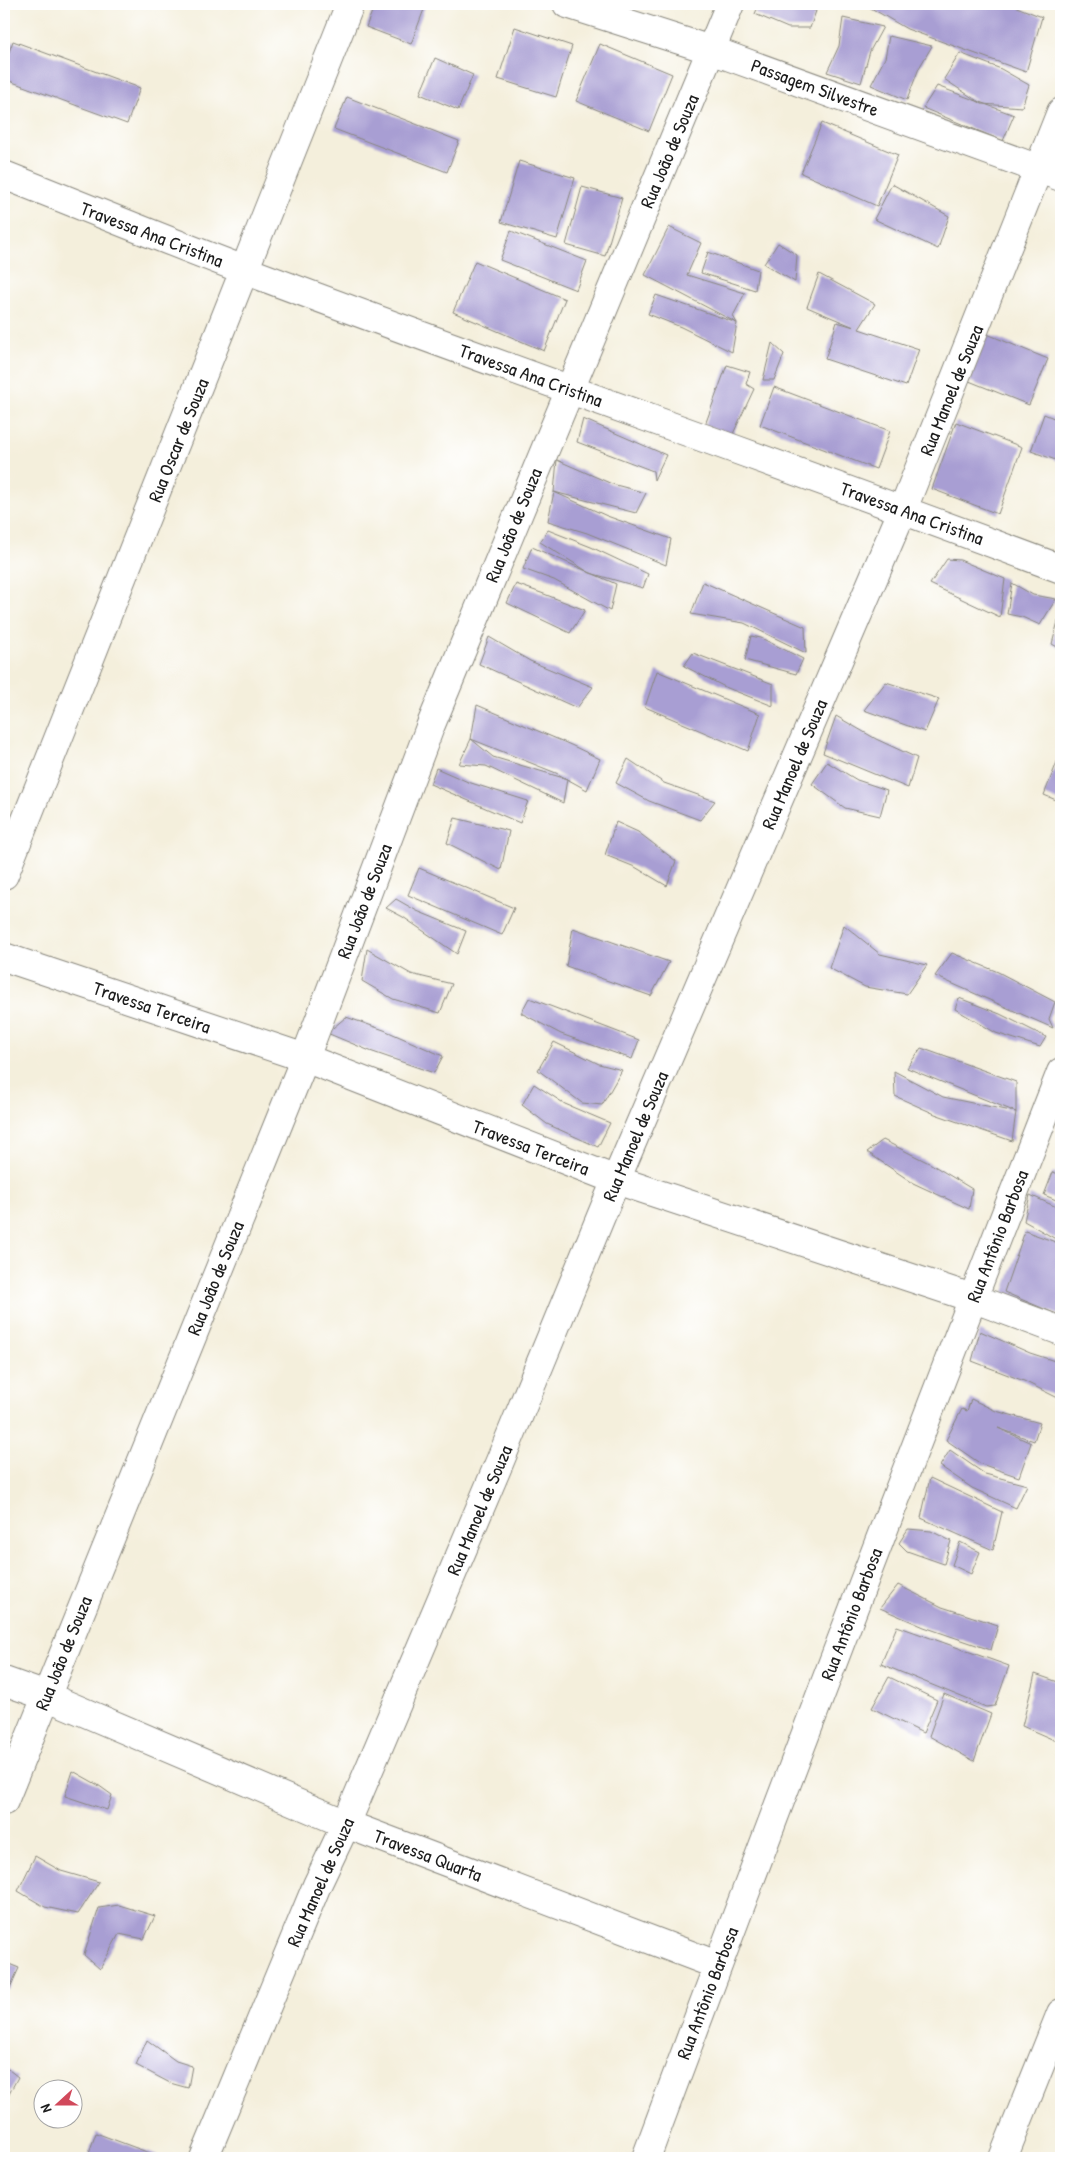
<svg xmlns="http://www.w3.org/2000/svg" width="1065" height="2162" viewBox="0 0 1065 2162" font-family="'Patrick Hand',sans-serif">
<style>
.building{fill:#a89ed3}
.lines{fill:none;stroke-linecap:round;stroke-linejoin:round}
.minor-casing{stroke:#88867c;stroke-width:30}
.minor{stroke:#fff;stroke-width:28}
.labels{text-anchor:middle;stroke-width:4;stroke-linejoin:round;paint-order:stroke}
.street-label{font-size:19px;fill:#1c1c1c;stroke:#fff}
</style>
<rect width="100%" height="100%" fill="#fff"/>
<filter id="ink" filterUnits="userSpaceOnUse"><feTurbulence type="fractalNoise" baseFrequency=".02" numOctaves="2"/><feDisplacementMap in="SourceGraphic" scale="10" xChannelSelector="R" yChannelSelector="G"/><feConvolveMatrix kernelMatrix="1 2 1 2 8 2 1 2 1" color-interpolation-filters="sRGB"/></filter>
<filter id="wash" filterUnits="userSpaceOnUse"><feTurbulence type="fractalNoise" baseFrequency=".0096" numOctaves="4" result="noise"/><feDisplacementMap in="SourceGraphic" scale="20" xChannelSelector="R" yChannelSelector="G"/><feGaussianBlur stdDeviation="1.12" result="paint"/><feColorMatrix in="noise" values="0 0 0 0 0 0 0 0 0 0 0 0 0 0 0 0 0 1.4 0 .05"/><feComposite in="paint" operator="in"/></filter>
<g filter="url(#wash)">
<rect width="100%" height="100%" fill="#f4efdc"/>
<g id="blocks">
<path class="building" d="M375 4H426L411 44 366 27Z
M759 4H800L816 11 810 28H788L755 14Z
M864 4H1009L1042 17 1026 72 907 29Z
M843 18 883 27 870 51 861 83 827 72 839 46Z
M515 27 572 46 556 97 498 79Z
M889 36 932 46 919 68 907 100 871 85 885 58Z
M13 41 140 88 127 124 4 79V66Z
M600 44 672 74 649 131 576 101Z
M960 53 1001 69 1029 85 1022 107 982 104 944 79Z
M435 58 473 75 458 110 420 94Z
M937 86 1014 115 1003 141 923 108Z
M347 97 459 141 447 172 334 129Z
M822 123 898 155 877 206 801 173Z
M519 161 575 178 557 239 501 222Z
M892 184 949 216 938 249 874 219Z
M582 187 622 198 605 256 566 245Z
M669 227 701 243 687 275 745 293 733 316 737 323 645 275Z
M511 231 587 261 576 290 500 260Z
M778 243 797 255 795 282 764 264Z
M708 252 758 270 755 290 701 273Z
M475 261 565 299 544 351 453 312Z
M819 274 875 304 859 329 919 349 906 386 825 359 837 322 854 327 807 307Z
M656 295 737 323 732 352 681 327 648 314Z
M987 334 1048 359 1029 405 969 381Z
M772 343 784 354 774 380H763Z
M727 365 750 372 746 384 754 389 732 436 705 425Z
M774 387 890 431 876 469 760 425Z
M1044 414 1061 421V462L1031 451Z
M583 419 666 455 654 480 653 471 577 442Z
M956 422 1022 447 998 514 932 489Z
M557 460 612 484 646 493 636 513 554 492Z
M554 492 607 516 671 539 666 565 587 533 548 521Z
M548 530 591 547 648 574 643 588 590 573 540 542Z
M532 547 616 584 610 611 554 580 523 569Z
M947 559 960 560 1005 579 1000 617 930 584Z
M703 582 805 627 806 653 744 623 691 614Z
M1012 583 1033 595 1056 599 1040 625 1022 617 1007 614Z
M516 584 544 594 585 610 570 633 507 603Z
M1061 610V649L1052 644Z
M751 636 761 638 803 659 796 674 745 660Z
M489 637 530 661 593 687 577 708 479 664Z
M693 653 773 684V706L725 687 684 666Z
M657 671 760 714 748 751 645 707Z
M886 682 939 699 925 732 864 710Z
M477 705 571 745 600 759 587 790 556 773 471 739Z
M836 716 876 739 917 758 908 788 823 753Z
M471 739 493 757 567 779 563 803 486 766 459 764Z
M1061 752V802L1044 795Z
M628 759 664 783 715 801 700 820 649 801 616 783Z
M827 762 857 780 887 790 880 816 845 808 812 784Z
M436 768 468 782 528 801 520 823 430 784Z
M455 818 509 831 501 870 447 843Z
M616 822 638 832 676 861 667 886 635 867 605 855Z
M419 868 514 908 502 935 408 895Z
M396 899 417 911 466 931 457 954 403 917 386 908Z
M844 925 880 954 927 965 907 994 865 987 829 968Z
M573 928 669 962 651 996 566 966Z
M367 949 411 974 452 984 440 1013 393 999 362 981Z
M952 953 998 972 1055 1002 1049 1019 1053 1028 935 976Z
M529 998 639 1040 632 1059 561 1034 521 1013Z
M959 998 1000 1014 1046 1037 1040 1047 996 1033 955 1009Z
M346 1017 384 1030 443 1056 434 1073 370 1051 327 1033Z
M554 1042 599 1064 622 1070 602 1105 582 1103 538 1070Z
M921 1048 1016 1082V1112L1012 1141 935 1114 895 1096 894 1071 943 1097 1016 1112 907 1068Z
M534 1084 565 1104 610 1123 598 1147 547 1124 522 1105Z
M883 1140 931 1164 972 1189 969 1209 913 1183 867 1152Z
M1053 1172 1061 1175V1202L1044 1195Z
M1030 1195 1061 1209V1242L1024 1221Z
M1025 1231 1061 1244 1059 1274H1061V1316L1004 1292Z
M980 1331 1030 1353 1061 1363 1060 1399 1024 1381 972 1361Z
M971 1399 996 1411 1040 1423 1034 1441 998 1428 1031 1443 1019 1477 981 1464 946 1440 962 1409 967 1411Z
M950 1450 985 1474 1027 1485 1016 1508 972 1488 940 1466Z
M930 1478 1002 1512 993 1550 921 1518Z
M908 1529 931 1531 951 1541 944 1564 907 1551 899 1543Z
M960 1542 980 1552 971 1574 952 1565Z
M898 1585 942 1607 998 1625 991 1650 924 1627 880 1608Z
M897 1626 1009 1666 995 1706 986 1707 881 1664Z
M1035 1674 1061 1683V1743L1022 1726Z
M889 1677 937 1700 923 1733 872 1708Z
M944 1694 991 1714 974 1761 929 1736Z
M73 1771 98 1785 112 1795 107 1810 65 1796Z
M35 1856 61 1871 99 1882 78 1914 45 1907 18 1891Z
M119 1905 155 1916 144 1939 119 1934 100 1969 84 1955 99 1908Z
M4 1962 19 1968 9 1990H4Z
M147 2040 176 2061 192 2066 188 2088 170 2083 136 2065Z
M4 2066 18 2077 8 2096 4 2094Z
M96 2133 163 2158H87Z"/>
</g>
</g>
<g filter="url(#ink)">
<use href="#blocks" fill-opacity="0" stroke="#88867c" stroke-width="1"/>
<g class="lines">
<g class="minor-casing">
<path id="minor" d="M567 4 711 50 1061 177
M4 175C85 207 165 240 247 271 517 373 791 467 1061 569
M4 875 350 4
M4 957 305 1058 616 1180 972 1298 1061 1331
M4 1681 46 1696 346 1824 717 1965
M4 1801 305 1058 430 727 730 4
M204 2158 317 1885 346 1824 500 1461 616 1180 903 509 1061 112
M646 2158C781 1795 920 1433 1061 1072
M1003 2158 1061 2013"/>
</g>
<use href="#minor" class="minor"/>
</g>
</g>
<g class="labels">
<g class="street-label">
<text transform="translate(815 87) rotate(20)" y="7">Passagem Silvestre</text>
<text transform="translate(669 151) rotate(-67)" y="7">Rua João de Souza</text>
<text transform="translate(152 234) rotate(21)" y="7">Travessa Ana Cristina</text>
<text transform="translate(531 375) rotate(20)" y="7">Travessa Ana Cristina</text>
<text transform="translate(951 390) rotate(-68)" y="7">Rua Manoel de Souza</text>
<text transform="translate(178 440) rotate(-68)" y="7">Rua Oscar de Souza</text>
<text transform="translate(912 513) rotate(20)" y="7">Travessa Ana Cristina</text>
<text transform="translate(513 525) rotate(-68)" y="7">Rua João de Souza</text>
<text transform="translate(794 764) rotate(-67)" y="7">Rua Manoel de Souza</text>
<text transform="translate(364 901) rotate(-69)" y="7">Rua João de Souza</text>
<text transform="translate(152 1007) rotate(19)" y="7">Travessa Terceira</text>
<text transform="translate(635 1136) rotate(-67)" y="7">Rua Manoel de Souza</text>
<text transform="translate(531 1147) rotate(21)" y="7">Travessa Terceira</text>
<text transform="translate(997 1236) rotate(-69)" y="7">Rua Antônio Barbosa</text>
<text transform="translate(215 1278) rotate(-68)" y="7">Rua João de Souza</text>
<text transform="translate(479 1510) rotate(-67)" y="7">Rua Manoel de Souza</text>
<text transform="translate(851 1614) rotate(-69)" y="7">Rua Antônio Barbosa</text>
<text transform="translate(63 1653) rotate(-68)" y="7">Rua João de Souza</text>
<text transform="translate(428 1855) rotate(21)" y="7">Travessa Quarta</text>
<text transform="translate(320 1882) rotate(-66)" y="7">Rua Manoel de Souza</text>
<text transform="translate(707 1993) rotate(-69)" y="7">Rua Antônio Barbosa</text>
</g>
</g>
<rect width="1065" height="2162" fill="none" stroke="#fff" stroke-width="20"/>
<g transform="translate(58 2104) rotate(249)"><circle r="24" fill="#ffffff" stroke="#a4a4a4"/>
<path d="M0-4L9 19L0 12L-9 19Z" fill="#d1495b"/>
<text y="-8" font-size="14" font-weight="bold" text-anchor="middle" fill="#1c1c1c">N</text>
</g>
</svg>
